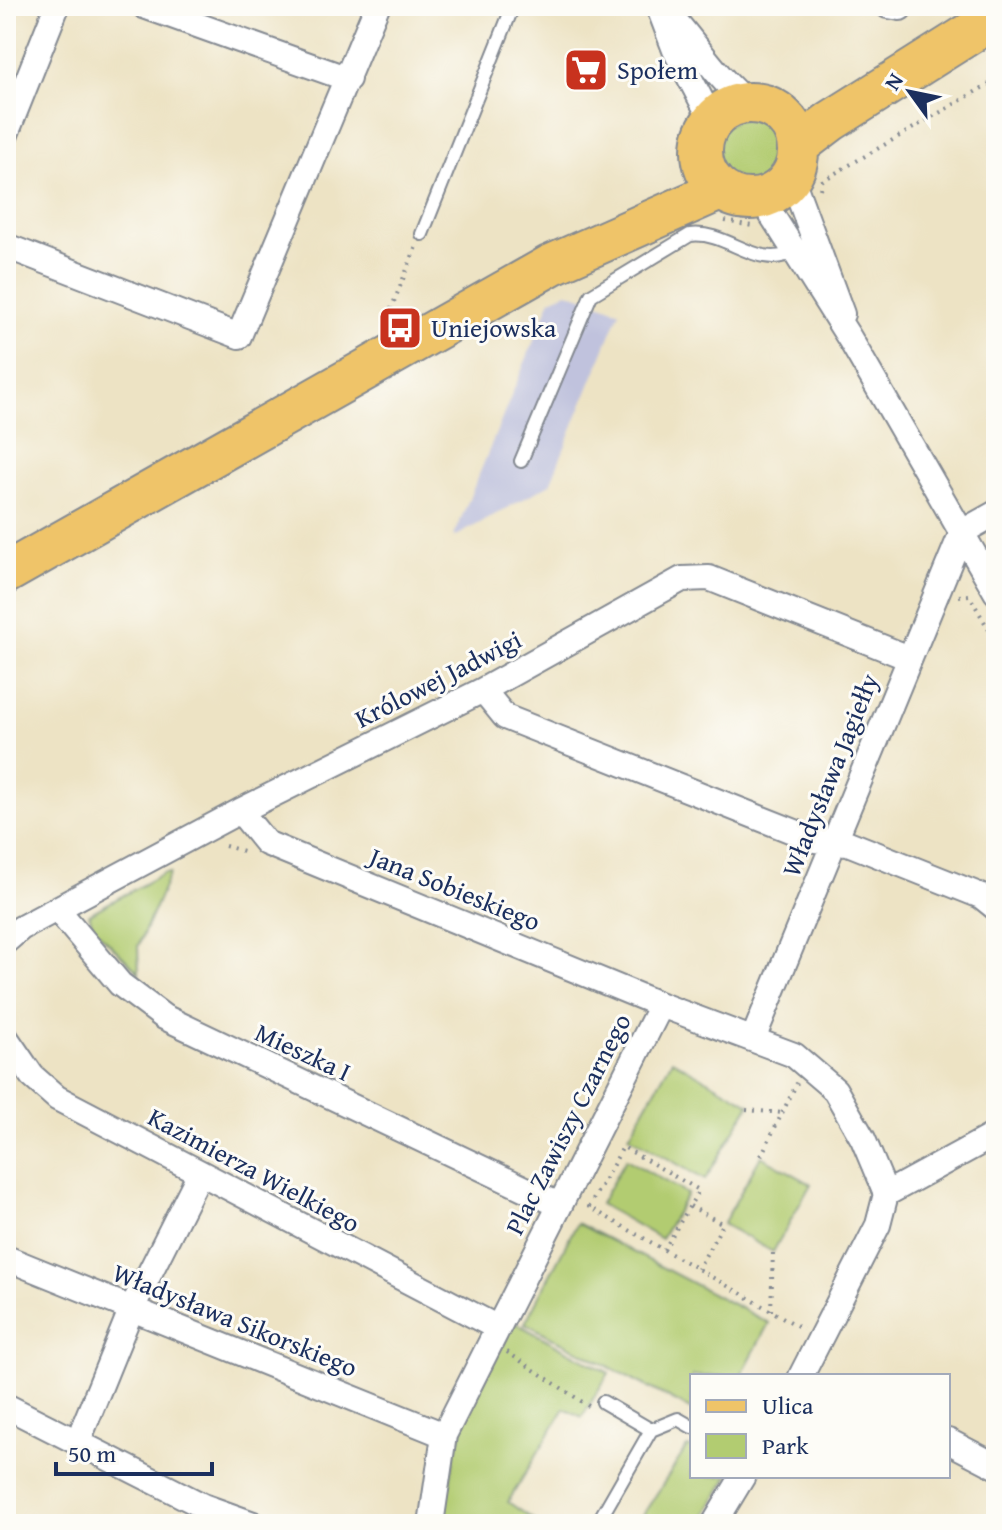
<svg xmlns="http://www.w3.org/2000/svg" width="1002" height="1530" viewBox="0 0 1002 1530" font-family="'Gentium Book Plus',serif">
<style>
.industrial{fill:#c0c2dd}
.green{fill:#b2cc71;stroke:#667e68;stroke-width:2}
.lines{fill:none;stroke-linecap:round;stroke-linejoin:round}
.lane-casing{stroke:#848991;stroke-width:16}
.street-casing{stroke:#848991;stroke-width:28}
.primary-casing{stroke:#848991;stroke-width:44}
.path{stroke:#848991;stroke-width:4;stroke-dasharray:2 6;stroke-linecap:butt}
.lane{stroke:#fff;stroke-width:12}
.street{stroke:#fff;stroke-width:24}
.primary{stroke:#efc469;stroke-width:40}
.labels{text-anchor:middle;stroke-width:6;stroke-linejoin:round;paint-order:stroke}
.poi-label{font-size:26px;fill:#1b2f5e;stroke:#fdfcf7;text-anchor:start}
.street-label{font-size:26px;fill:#1b2f5e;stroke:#fdfcf7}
</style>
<rect width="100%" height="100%" fill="#fdfcf7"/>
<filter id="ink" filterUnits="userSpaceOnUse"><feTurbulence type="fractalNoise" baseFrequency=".0125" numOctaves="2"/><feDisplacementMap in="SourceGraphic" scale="16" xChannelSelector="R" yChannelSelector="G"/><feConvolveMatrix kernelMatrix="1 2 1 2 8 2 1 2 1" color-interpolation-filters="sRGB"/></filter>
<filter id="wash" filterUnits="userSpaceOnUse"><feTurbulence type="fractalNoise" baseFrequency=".006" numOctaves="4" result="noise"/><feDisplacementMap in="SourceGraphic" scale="32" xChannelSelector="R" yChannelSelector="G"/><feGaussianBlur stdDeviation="1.8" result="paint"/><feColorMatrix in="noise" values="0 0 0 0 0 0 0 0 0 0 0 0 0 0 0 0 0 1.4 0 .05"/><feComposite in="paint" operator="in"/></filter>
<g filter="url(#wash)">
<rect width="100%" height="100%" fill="#ede3c4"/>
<path class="industrial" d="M568 292 620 311 550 484 453 538 551 299Z"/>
<path class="green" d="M715 151a33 33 0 1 1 66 0a33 33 0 1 1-66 0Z
M164 873H170L138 946 139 973 94 928 89 914Z
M672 1060 750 1104 705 1180 629 1136Z
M761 1156 811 1184 773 1252 723 1224Z
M626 1159 687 1194 661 1239 600 1204Z
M577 1223 769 1323 741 1376H692V1410L525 1323Z
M514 1322 609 1373 582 1417 565 1408 508 1502 540 1524H443L455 1452 470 1407Z
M687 1447 692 1448V1476H729L700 1524H637Z"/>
</g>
<g filter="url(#ink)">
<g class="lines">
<g class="lane-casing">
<path id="lane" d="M422 234 513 6
M521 461 591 295 690 235C729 230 756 272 796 251
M603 1402 651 1430
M597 1524 651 1430 678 1419 692 1427"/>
</g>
<g class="street-casing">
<path id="street" d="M144 6 348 79
M662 6C692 37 714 76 748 103
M888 6 900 8
M659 8 675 50 706 109 709 125
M6 134 57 6
M791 176 842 314
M761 198 850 339 996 592
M6 246 239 336 377 6
M962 532 996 513
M483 690 505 717 815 840 848 843 981 896 996 908
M240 811 266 843 661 1005 794 1055 835 1090 863 1139 886 1194 878 1225 801 1376
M57 909 120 984 164 1017 557 1204
M6 941 21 928 240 811 483 690 682 579 709 578 909 658
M6 1038 32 1076 57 1098 496 1327
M753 1039 962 532
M886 1194 996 1134
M6 1258 444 1435
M6 1406 203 1506 253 1524
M78 1441 132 1308 200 1173
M948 1441 996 1466
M431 1524 444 1435 661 1005
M714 1524 743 1476"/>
</g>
<g class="primary-casing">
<path id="primary" d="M702 151a48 48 0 1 1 96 0a48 48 0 1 1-96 0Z
M798 146 831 121 996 17
M6 573 551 265 720 190"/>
</g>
<path class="path" d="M820 189 822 181 996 80
M725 221 752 226
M385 324 416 247
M959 596 969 595 996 642
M225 846 243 851
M6 991 7 963
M746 1110 783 1113
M761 1156 797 1083
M690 1206 723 1224 698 1269
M664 1250 699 1190 623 1147 589 1207 803 1329
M771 1311 773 1252
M507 1352 590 1407"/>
<use href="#lane" class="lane"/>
<use href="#street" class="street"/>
<use href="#primary" class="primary"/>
</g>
</g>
<defs>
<g id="supermarket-square" transform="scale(2.3)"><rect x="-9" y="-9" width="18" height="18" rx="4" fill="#c8321e" stroke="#fdfcf7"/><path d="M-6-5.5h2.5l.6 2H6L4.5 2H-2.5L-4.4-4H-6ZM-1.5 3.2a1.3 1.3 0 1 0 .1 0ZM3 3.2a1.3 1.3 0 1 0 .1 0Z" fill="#fff"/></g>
<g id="bus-square" transform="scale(2.3)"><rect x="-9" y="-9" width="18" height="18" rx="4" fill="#c8321e" stroke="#fdfcf7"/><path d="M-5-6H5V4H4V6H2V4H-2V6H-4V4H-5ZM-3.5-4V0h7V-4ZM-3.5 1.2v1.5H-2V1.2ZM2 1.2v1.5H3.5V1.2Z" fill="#fff"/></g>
</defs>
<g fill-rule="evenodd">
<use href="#supermarket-square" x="586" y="70"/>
<use href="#bus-square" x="400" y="328"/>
</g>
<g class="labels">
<g class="poi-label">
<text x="617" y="79">Społem</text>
<text x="431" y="337">Uniejowska</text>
</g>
<g class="street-label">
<text transform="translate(438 679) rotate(-27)" y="9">Królowej Jadwigi</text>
<text transform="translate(830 775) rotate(-68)" y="9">Władysława Jagiełły</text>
<text transform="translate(455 889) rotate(22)" y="9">Jana Sobieskiego</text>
<text transform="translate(303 1052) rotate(25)" y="9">Mieszka I</text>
<text transform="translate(568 1124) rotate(-63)" y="9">Plac Zawiszy Czarnego</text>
<text transform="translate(254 1170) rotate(28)" y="9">Kazimierza Wielkiego</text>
<text transform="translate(235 1320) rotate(22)" y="9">Władysława Sikorskiego</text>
</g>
</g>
<rect width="1002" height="1530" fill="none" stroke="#fdfcf7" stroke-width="32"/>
<rect x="690" y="1374" width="260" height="104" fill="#fdfcf7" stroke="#a3aaba" stroke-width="2"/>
<rect x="706" y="1400" width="40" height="12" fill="#efc469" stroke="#a3aaba" stroke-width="2"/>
<text x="762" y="1414" font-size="24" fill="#1b2f5e">Ulica</text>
<rect x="706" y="1434" width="40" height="24" fill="#b2cc71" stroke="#a3aaba" stroke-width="2"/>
<text x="762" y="1454" font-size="24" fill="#1b2f5e">Park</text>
<g transform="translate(910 92) rotate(303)" stroke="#fdfcf7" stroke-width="6" paint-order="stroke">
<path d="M0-6L14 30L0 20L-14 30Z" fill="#1b2f5e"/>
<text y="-12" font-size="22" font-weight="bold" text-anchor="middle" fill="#1b2f5e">N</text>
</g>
<path d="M56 1462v12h156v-12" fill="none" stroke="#1b2f5e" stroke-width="4"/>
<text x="68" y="1462" font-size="24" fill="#1b2f5e" stroke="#fdfcf7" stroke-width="6" paint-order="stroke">50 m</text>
</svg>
